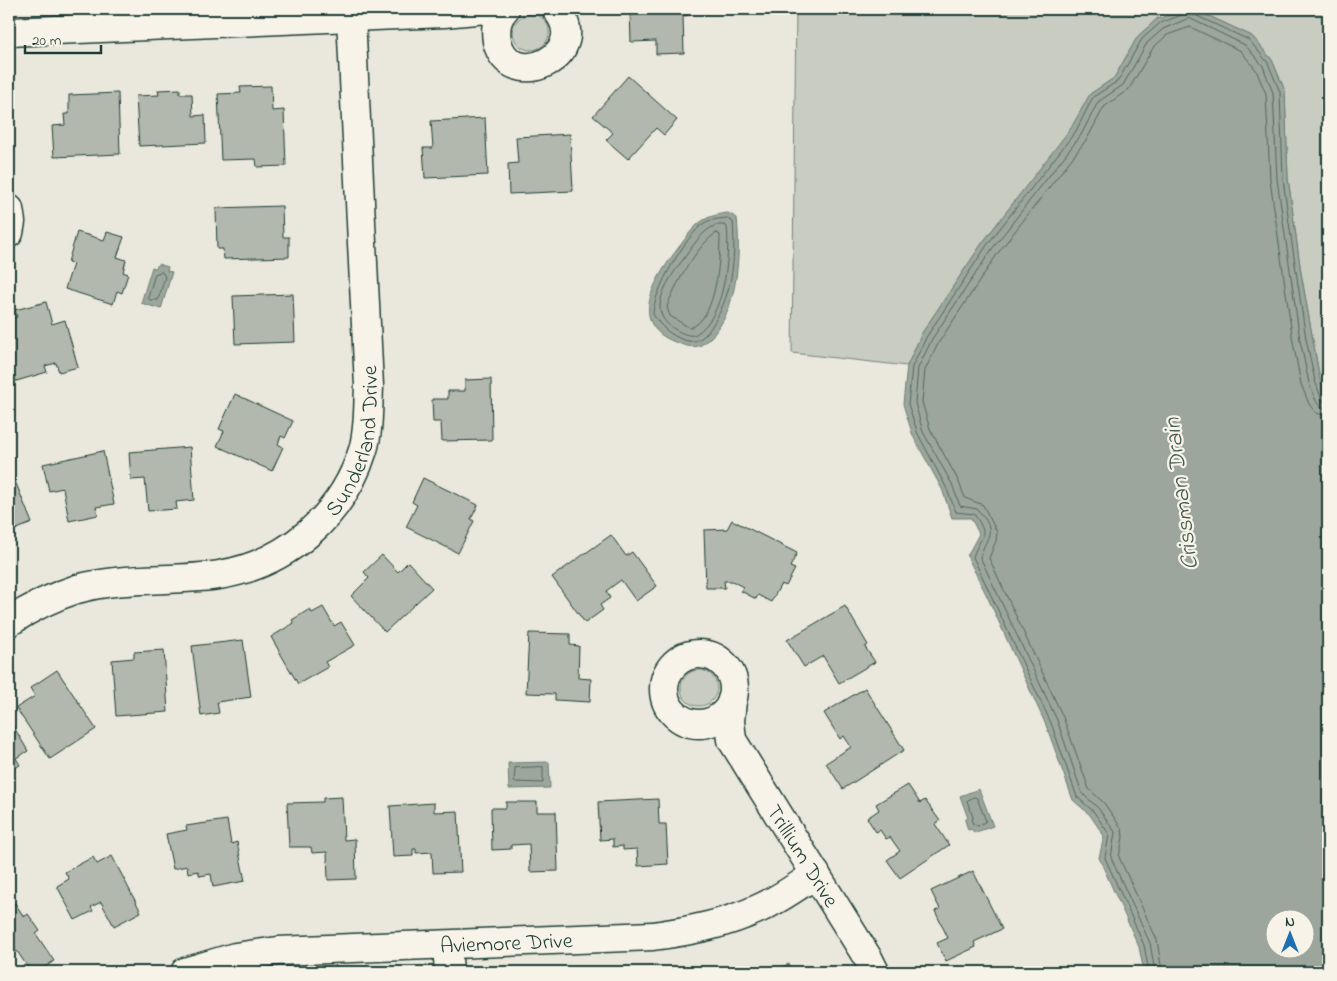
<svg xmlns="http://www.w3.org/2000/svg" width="1337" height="981" viewBox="0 0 1337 981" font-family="'Indie Flower',sans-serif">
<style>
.green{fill:#c8ccc1;stroke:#74847a}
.water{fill:#9ca69c;stroke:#6a7c72;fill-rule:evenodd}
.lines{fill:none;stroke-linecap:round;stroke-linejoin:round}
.shore{stroke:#51675e;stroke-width:1}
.building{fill:#b2b8ae;stroke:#1f3d34}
.minor-casing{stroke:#1f3d34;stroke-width:31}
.minor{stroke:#f7f3e8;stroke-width:28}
.labels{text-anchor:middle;stroke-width:4.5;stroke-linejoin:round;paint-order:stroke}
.street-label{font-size:22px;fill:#1f3d34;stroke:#f7f3e8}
.water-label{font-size:24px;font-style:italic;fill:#445c53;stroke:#f7f3e8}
</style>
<rect width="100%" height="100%" fill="#eae8dd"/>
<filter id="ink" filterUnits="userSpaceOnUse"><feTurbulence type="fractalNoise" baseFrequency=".02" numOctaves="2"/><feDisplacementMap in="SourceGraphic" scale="10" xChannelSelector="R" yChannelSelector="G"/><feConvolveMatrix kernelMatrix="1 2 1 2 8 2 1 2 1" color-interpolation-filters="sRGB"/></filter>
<g filter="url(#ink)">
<path class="green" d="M796 9H1161L1157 19 1138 36 1114 78 1090 94 1072 128 983 242 922 333 907 366 792 353Z
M1194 9H1328V403L1320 380 1301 273 1288 178 1285 91 1272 60 1252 36Z
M513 32a18 18 0 1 1 36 0a18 18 0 1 1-36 0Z
M681 688a18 18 0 1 1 36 0a18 18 0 1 1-36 0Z"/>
<path class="water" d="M1186 9H1194L1252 36 1272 60 1285 91 1288 178 1301 273 1320 380 1328 403V972H1144L1139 947 1099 858 1104 836 1090 815 1073 800 1046 725 987 596 967 556 979 534 971 518H952L942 489 913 436 903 404 907 366 922 333 954 285 983 242 1071 128 1090 94 1114 78 1138 36 1157 19ZM1274 918H1304V948H1274Z
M728 213 737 218C741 255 738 323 701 345 693 349 683 345 675 342 627 324 655 279 676 251 693 229 698 216 728 213Z
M158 264 168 267 167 271 172 272 161 309 141 303 152 267 156 268Z
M549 762 550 788 509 789 508 763Z
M979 789 993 826 974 833 972 829 968 830 965 820 968 818 960 796Z"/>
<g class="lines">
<path class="shore" d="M1194 9 1197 16 1249 40 1268 63 1280 92 1283 179 1289 223 1306 339 1315 381 1322 400 1328 403
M727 218 733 222C736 261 732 297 710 329 704 338 695 344 684 340 670 335 661 327 653 314 653 291 686 236 704 223 711 219 720 219 727 218Z
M716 225H725L727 227C730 256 725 317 696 334 691 337 684 334 678 331 644 314 666 283 682 261 692 248 701 231 716 225Z
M717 233 720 235C720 258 717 319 690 328L670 316 667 307C672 290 700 240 717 233Z
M162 272 165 277 158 300H150L148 298 155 274Z
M543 767V783L514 782 515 768Z
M974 797 977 798 986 821 978 826 972 823 973 817 967 801Z
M1149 972 1144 945 1105 858 1109 834 1094 812 1077 797 1051 723 973 557C980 535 991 538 974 514L956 512 946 487 918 434 908 404 912 367 927 336 987 245 1076 131 1093 97 1118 81 1142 39 1160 23 1182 15 1185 9
M1155 972 1150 943 1111 858 1115 832 1098 808 1082 793 1057 720 980 557C986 536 999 532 977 509L960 506 952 484 923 432 915 403 918 368 932 339 992 249 1081 135 1098 102 1123 85 1147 43 1163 29 1189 18 1245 45 1263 66 1273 93 1277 179 1300 340 1309 383 1316 401 1320 407 1328 409
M1162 972 1157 940 1119 857 1123 837 1122 829 1104 803 1089 789 1063 717 989 558 996 541 997 532 983 505 965 498 958 480 930 429 922 402 925 370 939 342 998 253 1087 139 1104 107 1129 89 1153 48 1167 35 1190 27 1241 51 1256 70 1266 94 1270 180 1293 342 1301 384 1309 404 1316 413 1328 416"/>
</g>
<path class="building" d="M635 9H690V15L683 16 684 53 656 54V41L631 42 630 10Z
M628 76 677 120 664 135 656 128 628 159 606 140 613 133 593 116Z
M271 86 272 111 284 110 286 166 257 167 256 159 221 160 218 94 241 93 240 87Z
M180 89V94H192L193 116 205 115 206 143 139 146 136 96 159 95 158 90Z
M118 93 120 154 54 157 52 126 65 125 64 114H69V95Z
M485 118 488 175 425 178 423 148H433L431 121Z
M570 134 573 191 509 194 508 164 518 163 516 137Z
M282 206 283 237H289V257L224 259 223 249H217L216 208Z
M77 232 104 240 107 232 124 237 117 257 126 260 123 272 128 274 122 293 117 291 113 304 65 289 73 264 68 262Z
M293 294 295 342 235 344 233 296Z
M46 302 52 324 65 320 78 367 59 372 56 363 45 366 47 372 13 382 9 368V319L17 317 15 310Z
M491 379 492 440 442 441 441 422H433L432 399H448V391H465V380Z
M235 394 293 421 285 438 281 436 278 444 283 447 272 471 217 446 224 431 219 429Z
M190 447 194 500 176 502 177 509 148 511 145 479 131 480 129 452Z
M103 451 114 504 96 507 98 515 69 521 63 488 49 491 43 464Z
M9 466 32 523 12 531 15 537 9 539Z
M423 478 478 505 471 519 474 521 458 553 406 527 417 505 412 502Z
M732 520 797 553 790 567 795 569 786 586 781 584 771 602 758 595 756 599 741 591 743 587 732 581H724L725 588H706L704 530 727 529Z
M611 535 626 556 632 552 657 586 636 601 621 580 606 591 610 598 600 605 603 610 585 623 552 577Z
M382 555 398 572 408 562 432 588 385 632 351 596 369 578 364 572Z
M845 606 868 645 865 647 875 662 839 683 823 656 804 667 787 640Z
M323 607 334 626 341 622 355 645 325 662 328 667 298 684 271 637 294 623 292 620 310 609 312 613Z
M529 633 570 634V645L579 646 578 678 591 679 590 702 555 700V694L526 693Z
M243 640 251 697 217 702 219 713 201 716 192 646Z
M164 650 168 712 116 716 112 660 134 658V652Z
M57 670 96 729 50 759 16 708 35 696 30 688Z
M865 688 904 750 843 789 826 763 851 747 844 736 840 739 824 713Z
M12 724 28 751 16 758 20 765 9 771V726Z
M908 785 920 803 925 800 940 821 935 824 949 845 900 878 887 860 900 851 890 837 886 839 880 830 876 832 867 818 879 810 876 804Z
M342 797 344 840 355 839 356 879 328 880 327 852 312 853 311 847H289L287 803 323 802V798Z
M658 799 659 824H666L668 864 638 866 637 849 623 850V846L613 847V839L600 840 598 802Z
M506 802H537V812H556L558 871 530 872 529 844 511 845V849L492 850 491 808H506Z
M434 803V812L458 811 461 872 433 873 432 852 416 853V849H413V856L393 857 390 806Z
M227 820 231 844 237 842 245 881 213 887 211 874 200 876 198 871 188 873 187 866 173 869 166 834 187 830 186 826Z
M112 856 141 912 114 926 101 902 91 907 93 911 75 920 57 886 69 879 65 872 93 857 97 864Z
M973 871 1002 929 974 942 976 947 946 961 937 943 948 938 935 911 940 909 931 891Z
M15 903 24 917 28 914 40 931 36 934 54 961 37 972H31L17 951 9 957V907Z
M789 964 792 972 773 971Z"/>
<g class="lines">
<g class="minor-casing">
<g id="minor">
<path d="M505 9C497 17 495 29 497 41 510 96 595 54 556 9"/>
<path d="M9 32 444 13 486 9"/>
<path d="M9 209 11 222 9 233"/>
<path id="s1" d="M9 622C30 608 52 597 77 589 122 576 173 582 219 575 287 564 343 515 363 450 369 430 368 407 369 386L351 17"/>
<circle cx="699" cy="689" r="35"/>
<path id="s2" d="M732 700 730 721 732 740 869 960 875 972"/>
<path d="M447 945 449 972"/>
<path id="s3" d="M185 972 235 957 278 951 653 936C690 931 726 924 760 908 780 899 798 886 816 874"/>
</g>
</g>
<use href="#minor" class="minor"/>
</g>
</g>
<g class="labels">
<g class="street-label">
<text dy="8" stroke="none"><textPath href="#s1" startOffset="426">Sunderland Drive</textPath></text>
<text dy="8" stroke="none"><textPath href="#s2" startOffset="176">Trillium Drive</textPath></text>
<text dy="8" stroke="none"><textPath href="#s3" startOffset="324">Aviemore Drive</textPath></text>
</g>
<g class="water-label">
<text transform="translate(1180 494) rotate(-97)" y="8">Crissman Drain</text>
</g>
</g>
<rect width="1337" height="981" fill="none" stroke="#f7f3e8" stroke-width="30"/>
<rect x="15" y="15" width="1307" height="951" fill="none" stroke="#1f3d34" stroke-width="2" filter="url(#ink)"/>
<g transform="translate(1290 934)"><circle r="24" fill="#f7f3e8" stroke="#a1aaa0"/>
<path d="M0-4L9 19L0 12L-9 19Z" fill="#1f6fb2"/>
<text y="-8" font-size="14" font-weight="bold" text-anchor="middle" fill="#1f3d34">N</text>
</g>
<path d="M25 45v8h76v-8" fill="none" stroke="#1f3d34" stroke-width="2.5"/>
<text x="32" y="45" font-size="15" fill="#1f3d34" stroke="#f7f3e8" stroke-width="4" paint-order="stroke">20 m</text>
</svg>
